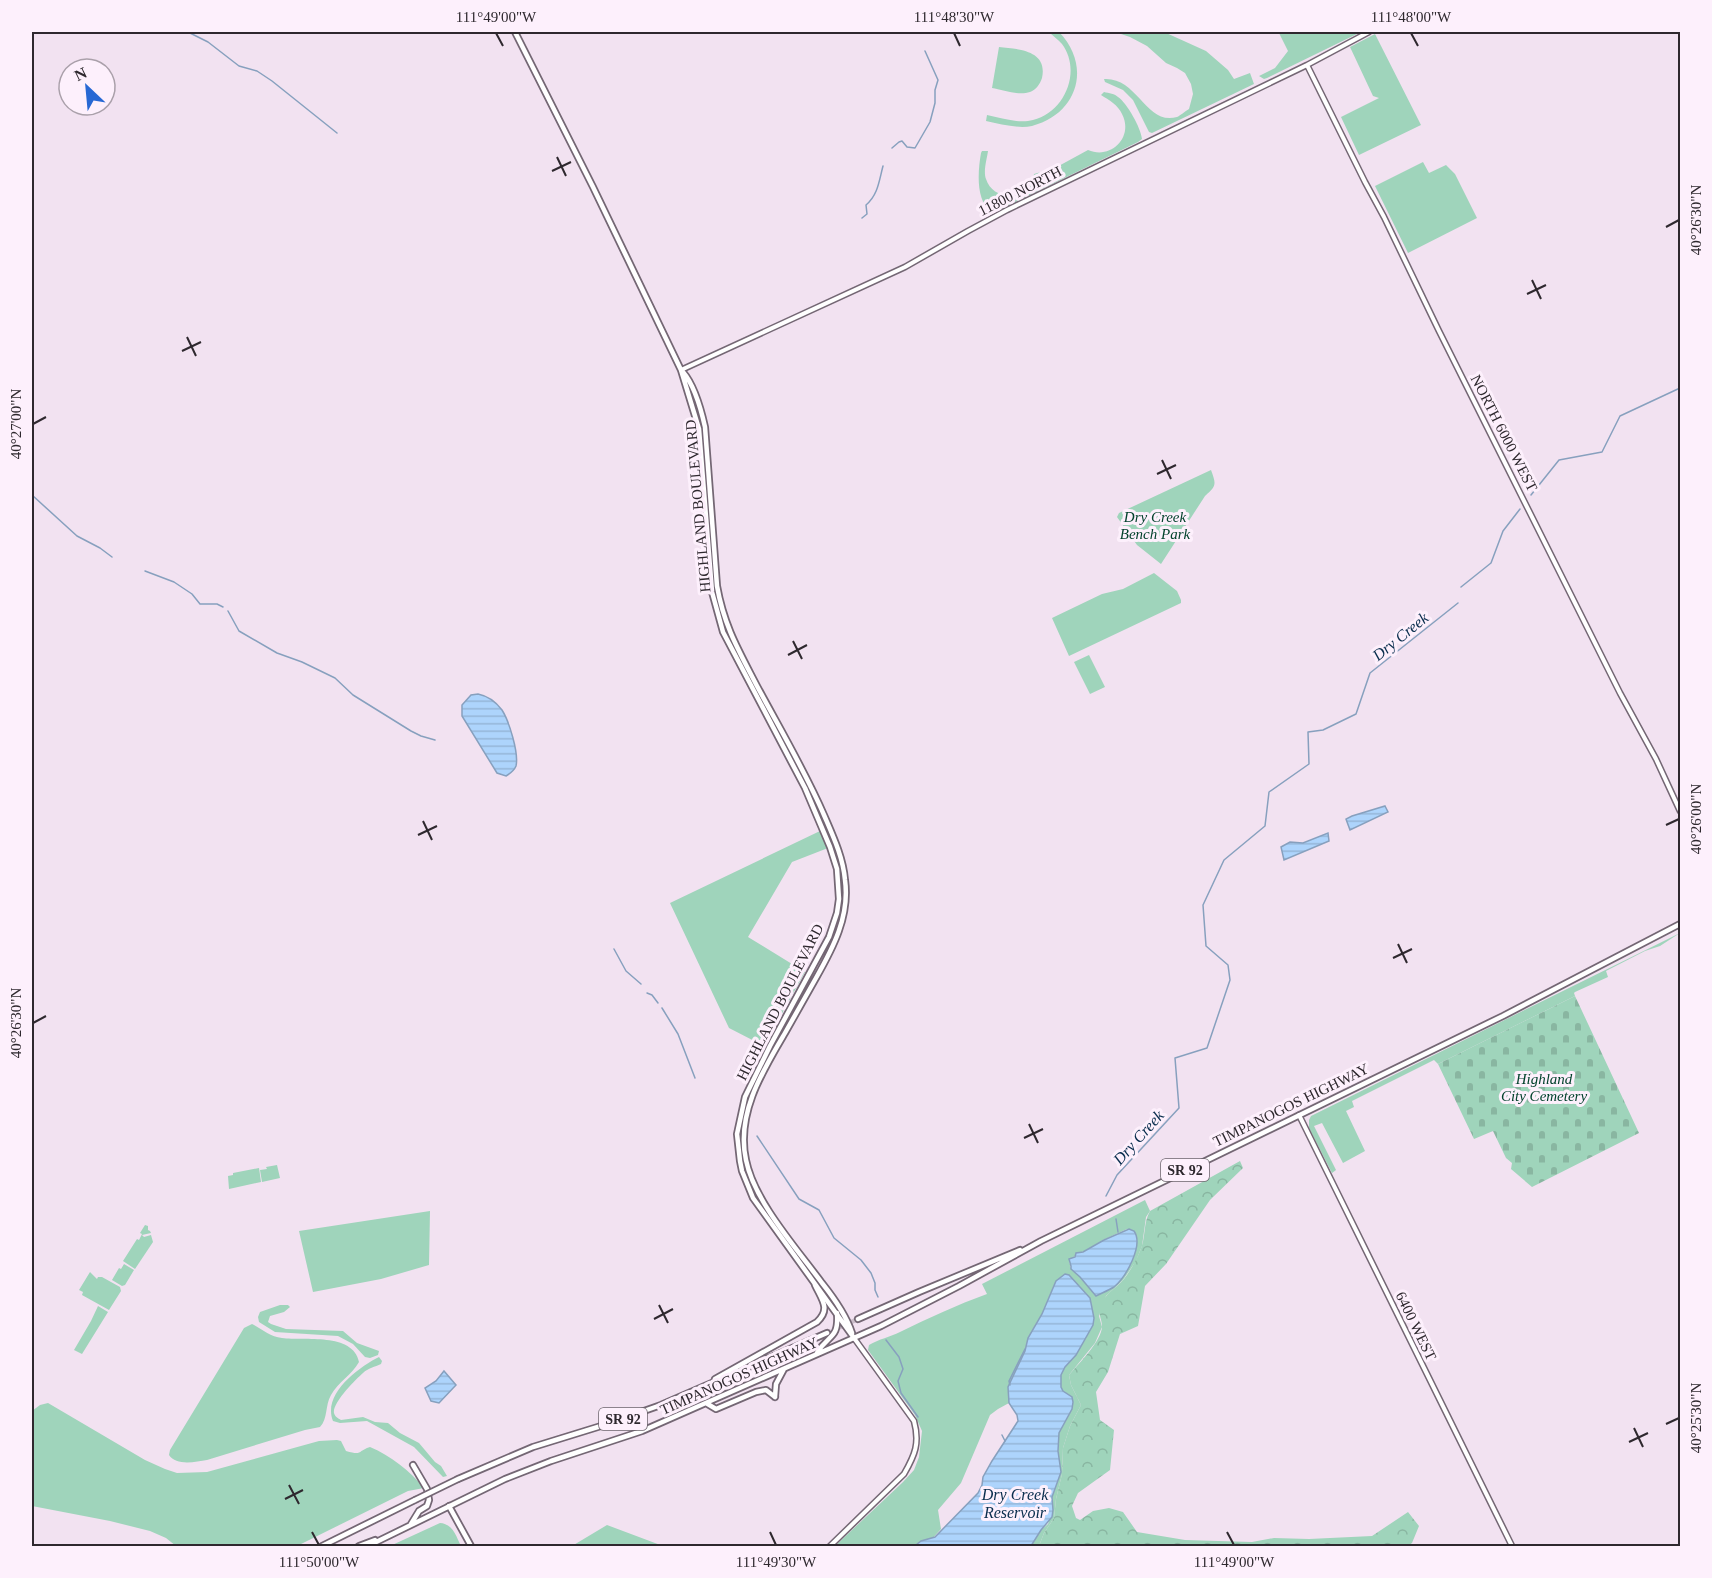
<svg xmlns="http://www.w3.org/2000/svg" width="1712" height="1578" viewBox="0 0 1712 1578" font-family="Georgia,serif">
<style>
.green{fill:#9fd4bb;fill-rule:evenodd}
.forest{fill:url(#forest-crowns)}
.cemetery{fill:url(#cemetery-stones)}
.water{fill:url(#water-rules);stroke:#87a0be;stroke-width:1.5}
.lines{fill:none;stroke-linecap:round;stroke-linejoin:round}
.stream{stroke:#87a0be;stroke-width:1.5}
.primary-tunnel{stroke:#cbbdca;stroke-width:4.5;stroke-dasharray:4.5 2;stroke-linecap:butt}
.tertiary-casing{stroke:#746774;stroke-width:7}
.secondary-casing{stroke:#746774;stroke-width:8}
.primary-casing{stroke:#746774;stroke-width:8}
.tertiary{stroke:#fff;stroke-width:4}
.secondary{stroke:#fff;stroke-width:4.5}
.primary{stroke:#fff;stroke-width:4.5}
.primary-bridge-casing{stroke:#746774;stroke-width:8;stroke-linecap:butt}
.primary-bridge{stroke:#fff;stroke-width:4.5}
.ticks{fill:none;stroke:#2e282e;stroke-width:2}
.labels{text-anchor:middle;stroke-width:6;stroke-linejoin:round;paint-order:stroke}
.shield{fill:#fdf0fc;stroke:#6c646c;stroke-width:1.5}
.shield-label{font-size:14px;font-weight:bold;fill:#2e282e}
.street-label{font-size:15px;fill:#2e282e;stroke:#fdf0fc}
.park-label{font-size:15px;font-style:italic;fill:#02422c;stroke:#fdf0fc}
.water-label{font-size:16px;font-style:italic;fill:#092d4d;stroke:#fdf0fc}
.neatline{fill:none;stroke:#2e282e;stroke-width:2}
.ticks-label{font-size:15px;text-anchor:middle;fill:#2e282e}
</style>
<defs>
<pattern id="forest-crowns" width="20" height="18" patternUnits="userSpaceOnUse" patternTransform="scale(1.5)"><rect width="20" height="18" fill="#9fd4bb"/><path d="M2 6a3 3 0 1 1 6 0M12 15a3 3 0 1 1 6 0" fill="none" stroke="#89b6a1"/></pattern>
<pattern id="cemetery-stones" width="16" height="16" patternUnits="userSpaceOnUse" patternTransform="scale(1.5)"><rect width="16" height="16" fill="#9fd4bb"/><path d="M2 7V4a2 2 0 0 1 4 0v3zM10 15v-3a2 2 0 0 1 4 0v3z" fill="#89b6a1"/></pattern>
<pattern id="water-rules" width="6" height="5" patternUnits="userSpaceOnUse" patternTransform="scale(1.5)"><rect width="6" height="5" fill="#add4fc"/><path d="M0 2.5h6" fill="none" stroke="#95b6d8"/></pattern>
</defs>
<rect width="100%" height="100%" fill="#f2e2f1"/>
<path class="green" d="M1048 32H1059C1092 66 1078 114 1032 126 1018 129 1001 124 986 121L987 115C1002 118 1019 124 1033 120 1065 112 1082 71 1062 44 1058 40 1053 35 1048 32Z
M1115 32H1164L1206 51 1228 70 1234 79 1250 73 1254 84 1152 133 1149 132 1133 100 1123 90 1105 82 1104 79C1138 77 1146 126 1177 117 1180 116 1185 111 1189 109L1193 94 1191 84 1185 73 1177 68 1166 63 1147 46 1130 37Z
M1280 32H1361L1267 78 1264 79 1259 76 1275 68 1288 51 1279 33Z
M1375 34 1421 125 1359 155 1341 117 1379 98 1373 96 1350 47Z
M999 47C1018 49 1048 50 1042 78 1040 84 1036 90 1030 92 1019 96 1003 90 992 88Z
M1104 92C1109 93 1115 94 1118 97 1127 103 1141 128 1142 139L1138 142 997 211 992 212C975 202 978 170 981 153L982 151H988C987 159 983 171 986 179 993 202 1030 202 1034 174L1055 168 1088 150C1111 160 1134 137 1122 114 1118 105 1109 100 1101 95Z
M1423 162 1429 173 1446 165 1455 174 1477 218 1408 253 1375 186Z
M1211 470C1216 484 1217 486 1205 496L1161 564 1137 545 1117 517 1119 513Z
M1154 573 1177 591 1181 600V603L1069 656 1052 618 1102 594 1123 589Z
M1089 655 1105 687 1090 694 1074 662Z
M820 831 828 848 792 862 748 937 805 972 764 1046 729 1028 670 903Z
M1680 933 1660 946 1645 951 1606 971 1608 977 1575 992 1574 993 1575 996 1438 1064 1434 1060 1352 1101 1354 1107 1346 1111 1365 1151 1343 1163 1322 1123 1314 1126 1336 1170 1332 1173 1309 1128V1120L1311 1116Z
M277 1165 280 1178 262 1182 260 1170 267 1169 266 1167Z
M259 1168 261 1182 229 1189 228 1176 233 1175V1173Z
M1145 1200 1150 1211 1146 1217 1142 1246 1136 1261 1123 1280 1106 1296 1099 1316 1102 1327 1095 1343 1069 1375 1071 1385 1081 1405 1070 1426 1063 1448 1062 1474 1056 1499 1054 1518 1044 1533 1039 1546H1031L1041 1530 1048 1524 1053 1510 1052 1497 1061 1472 1058 1451 1059 1433 1072 1409 1073 1402 1072 1397 1063 1391 1061 1387V1375L1065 1367 1076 1355 1094 1318 1090 1298 1082 1290 1056 1281 1042 1314 1028 1338 1025 1351 1008 1387 1009 1403 998 1409 990 1415 961 1483 938 1510 941 1529 932 1539 916 1545V1546H835L903 1482 914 1470 919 1457 922 1431 915 1415 868 1350 869 1345C879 1339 890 1337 900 1332 928 1318 957 1305 987 1294L982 1284ZM1127 1229 1132 1230 1136 1235C1139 1261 1120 1286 1096 1296L1080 1277 1071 1269 1069 1260 1075 1256 1076 1253C1087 1252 1094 1246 1103 1240 1111 1236 1119 1233 1127 1229Z
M430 1211 429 1265 381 1279 313 1292 299 1231Z
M145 1225 148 1226V1230L150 1231 151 1233 142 1235 144 1237 151 1235 153 1242 135 1269 123 1261 137 1239 139 1240 142 1234 140 1233Z
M124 1264 134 1270 125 1285 122 1286 112 1280 119 1268 121 1269Z
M90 1272 97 1279 98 1277H102L120 1287 121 1291 109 1310 82 1295 83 1292 79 1290Z
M280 1305H288L290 1307 284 1312 270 1316 268 1322 271 1324 286 1329 343 1331 357 1343 379 1351 378 1355 370 1358 365 1357 353 1344 338 1336 275 1332 259 1322 258 1317 260 1312Z
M98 1306 108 1312 82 1354 74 1350 91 1321Z
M252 1324C262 1329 270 1337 282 1338 304 1341 353 1332 359 1362 352 1375 338 1382 331 1395 325 1405 328 1419 320 1427L305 1430 207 1460C195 1462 176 1466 169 1455L170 1450 244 1328Z
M379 1357 382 1361 381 1364C375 1367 368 1368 363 1373 356 1379 332 1403 334 1413 335 1417 338 1418 341 1420L363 1417 375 1422 388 1423 400 1433 419 1443 435 1462 441 1466 447 1476 443 1477 414 1447 367 1421 340 1423 333 1421C322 1394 359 1367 379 1357Z
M48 1403 145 1460 165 1469 177 1473 207 1472 319 1441 337 1440 341 1441 346 1451C363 1456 357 1451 370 1447 391 1456 409 1470 424 1488L408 1491 297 1546H176L166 1538 150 1531 110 1521 32 1506V1411L40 1405Z
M440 1523C453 1524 456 1536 461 1546H390Z
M607 1525 663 1546H572Z"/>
<path class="forest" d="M1240 1161 1243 1168 1210 1200 1166 1264 1145 1286 1138 1326 1120 1334 1108 1372 1096 1392 1100 1420 1114 1430 1110 1470 1078 1493 1072 1506 1076 1518 1080 1520 1093 1511 1109 1508 1123 1512 1137 1532 1185 1540 1252 1542 1274 1538 1309 1539 1372 1536 1408 1512 1419 1526 1412 1543 1408 1546H1039L1044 1533 1054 1518 1056 1499 1062 1474 1063 1448 1070 1426 1081 1405 1071 1385 1069 1375C1078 1364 1103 1340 1102 1325 1101 1317 1097 1311 1101 1303 1107 1293 1117 1287 1124 1279 1130 1271 1136 1261 1140 1251 1146 1238 1143 1223 1150 1211Z"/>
<path class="cemetery" d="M1575 996 1639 1133 1532 1187 1511 1169 1512 1163 1506 1158 1493 1131 1474 1139 1438 1064Z"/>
<path class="water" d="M478 694C488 696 496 702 502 710 509 721 519 753 516 766 514 771 511 773 506 776L497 773 462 716V705L471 695Z
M1385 806 1388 812 1350 830 1346 819 1352 816Z
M1328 833 1329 841 1284 860 1281 847 1290 842 1303 843Z
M1129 1229 1134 1231C1144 1245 1126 1277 1114 1287 1109 1290 1102 1293 1096 1296L1080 1277 1071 1269V1266L1069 1259 1075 1257 1076 1253 1083 1252 1104 1240Z
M1065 1274 1069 1275 1090 1298 1094 1318 1093 1325 1076 1355 1065 1367 1061 1375V1387L1063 1391 1072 1397 1073 1402 1072 1409 1059 1433 1058 1451 1061 1472 1052 1497 1053 1510 1052 1517 1041 1530 1031 1546H916V1545L921 1541 935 1537 978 1493 982 1485 983 1477 992 1461 1018 1421 1017 1415 1009 1403 1008 1387 1025 1351 1028 1338 1042 1314 1056 1281Z
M444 1371 456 1385 439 1403 431 1401 425 1388 436 1381Z"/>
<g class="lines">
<path class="stream" d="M188 32 208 42 239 66 257 71 272 81 337 133
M892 148 899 142 902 141 907 147 915 148 930 122 935 103V90L938 80 925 51
M862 218 867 214 866 205C878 195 879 181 883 166
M32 495 77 536 100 548 112 557
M1531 495 1559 460 1602 452 1620 416 1680 388
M145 571 174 582 192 594 200 604H217L223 607
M1461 587 1491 563 1503 531 1520 509
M228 611 239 631 277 653 302 662 335 678 353 695 411 731 421 736 435 740
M614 949 626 971 641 984
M647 993 652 995 658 1003
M662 1008 678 1034 695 1078
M757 1136 799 1199 819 1210 834 1238 861 1260 871 1273 875 1283V1290L878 1297
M1106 1196 1117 1175 1179 1108 1175 1058 1207 1048 1230 980 1228 965 1206 946 1203 905 1224 860 1265 826 1269 792 1309 764 1308 732 1323 730 1356 714 1370 673 1458 603
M1116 1219 1118 1232
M886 1340 899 1357 903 1369 898 1381 901 1393 918 1417
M1010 1385 1009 1381 1025 1349
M1002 1435 1005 1441"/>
<path class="primary-tunnel" d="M827 1333 858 1319"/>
<g class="tertiary-casing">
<path id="tertiary" d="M1307 65 1365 182 1384 217 1439 331 1620 693 1656 759 1680 811
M681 370 905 267 968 231 1007 210 1307 65 1369 32
M1299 1115 1512 1546
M830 1546 904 1474C915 1455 920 1443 914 1421L854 1338"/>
</g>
<g class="secondary-casing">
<path id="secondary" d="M515 32 593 187 681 370 699 429 712 592 723 632 805 788 830 847 837 869 839 899 837 913 829 937 770 1046 745 1097 737 1134 740 1161 742 1171 753 1198 854 1338
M683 372C695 386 701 409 705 427L717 586C724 626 739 651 757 686 780 729 805 771 824 815 833 836 843 857 845 880 850 916 833 948 816 978 806 996 795 1015 785 1033 762 1072 736 1114 746 1160 754 1201 797 1249 822 1283 834 1298 846 1315 852 1333
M449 1506 471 1546"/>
</g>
<g class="primary-casing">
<path id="primary" d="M858 1319 919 1292 1020 1250
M817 1353C828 1334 839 1340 837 1313
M715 1379 817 1322C831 1309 822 1300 815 1285
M775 1397 776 1384 784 1369
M706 1403 716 1409 756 1392 766 1390 775 1397
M458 1479 533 1447 601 1426 661 1405 827 1333
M411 1524 419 1511 427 1506 429 1500 427 1489 413 1465
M322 1546 415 1500
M359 1546 375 1540
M368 1546 505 1479 551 1461 642 1431 881 1326 959 1286 1041 1241 1503 1016 1680 924"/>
</g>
<use href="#tertiary" class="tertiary"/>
<use href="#secondary" class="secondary"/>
<use href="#primary" class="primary"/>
<g class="primary-bridge-casing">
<path id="primary-bridge" d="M415 1500 458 1479"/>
</g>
<use href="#primary-bridge" class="primary-bridge"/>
</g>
<path class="ticks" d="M496 33 503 46M954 33 960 46M1411 33 1418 46M557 157 566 176M552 171 571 162M1666 227 1679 220M1532 280 1541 299M1527 294 1546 285M187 337 196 356M182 351 201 342M33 424 46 417M1162 460 1171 479M1157 474 1176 465M793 641 802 659M788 655 807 645M423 821 432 840M1666 825 1679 819M418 835 437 826M1398 944 1407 963M1393 958 1412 949M33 1023 46 1016M1029 1124 1038 1143M1024 1138 1043 1129M659 1305 668 1323M654 1319 673 1309M1666 1424 1679 1418M1634 1428 1643 1447M1629 1442 1648 1433M289 1485 299 1504M285 1499 303 1490M312 1532 319 1545M770 1532 776 1545M1227 1532 1234 1545"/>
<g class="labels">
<g class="shield">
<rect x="1161" y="1159" width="48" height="22" rx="4.5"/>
<rect x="599" y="1408" width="48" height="22" rx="4.5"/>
</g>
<g class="shield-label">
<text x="1185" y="1175">SR 92</text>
<text x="623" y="1424">SR 92</text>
</g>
<g class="street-label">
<text transform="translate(1020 191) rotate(-27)" y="5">11800 NORTH</text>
<text transform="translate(1504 433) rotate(63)" y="5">NORTH 6000 WEST</text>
<text transform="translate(698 506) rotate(-95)" y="5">HIGHLAND BOULEVARD</text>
<text transform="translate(780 1002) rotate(-63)" y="5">HIGHLAND BOULEVARD</text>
<text transform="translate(1291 1105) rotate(-26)" y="5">TIMPANOGOS HIGHWAY</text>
<text transform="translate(1416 1326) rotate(64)" y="5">6400 WEST</text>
<text transform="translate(739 1376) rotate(-24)" y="5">TIMPANOGOS HIGHWAY</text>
</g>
<g class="park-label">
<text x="1155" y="522">Dry Creek<tspan x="1155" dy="17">Bench Park</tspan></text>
<text x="1544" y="1084">Highland<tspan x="1544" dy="17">City Cemetery</tspan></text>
</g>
<g class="water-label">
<text transform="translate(1400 636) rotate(-39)" y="6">Dry Creek</text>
<text transform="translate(1138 1137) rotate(-48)" y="6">Dry Creek</text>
<text x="1015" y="1500">Dry Creek<tspan x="1015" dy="18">Reservoir</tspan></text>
</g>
</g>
<rect width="1712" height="1578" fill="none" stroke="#fdf0fc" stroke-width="66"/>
<g transform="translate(87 87) rotate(334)"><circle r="28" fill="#fdf0fc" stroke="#aaa0aa" stroke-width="1.5"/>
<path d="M0-4.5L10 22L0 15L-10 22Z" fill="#2768d4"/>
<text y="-9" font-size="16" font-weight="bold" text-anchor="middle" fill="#2e282e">N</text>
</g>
<rect x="33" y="33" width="1646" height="1512" class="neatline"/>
<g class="ticks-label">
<text x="496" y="22">111°49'00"W</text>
<text x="954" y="22">111°48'30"W</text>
<text x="1411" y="22">111°48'00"W</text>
<text transform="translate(1696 220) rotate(-90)" y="5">40°26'30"N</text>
<text transform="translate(16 424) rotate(-90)" y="5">40°27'00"N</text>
<text transform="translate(1696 819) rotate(-90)" y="5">40°26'00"N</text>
<text transform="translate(16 1023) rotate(-90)" y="5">40°26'30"N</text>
<text transform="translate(1696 1418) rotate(-90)" y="5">40°25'30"N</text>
<text x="319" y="1567">111°50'00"W</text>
<text x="776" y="1567">111°49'30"W</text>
<text x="1234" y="1567">111°49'00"W</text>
</g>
</svg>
